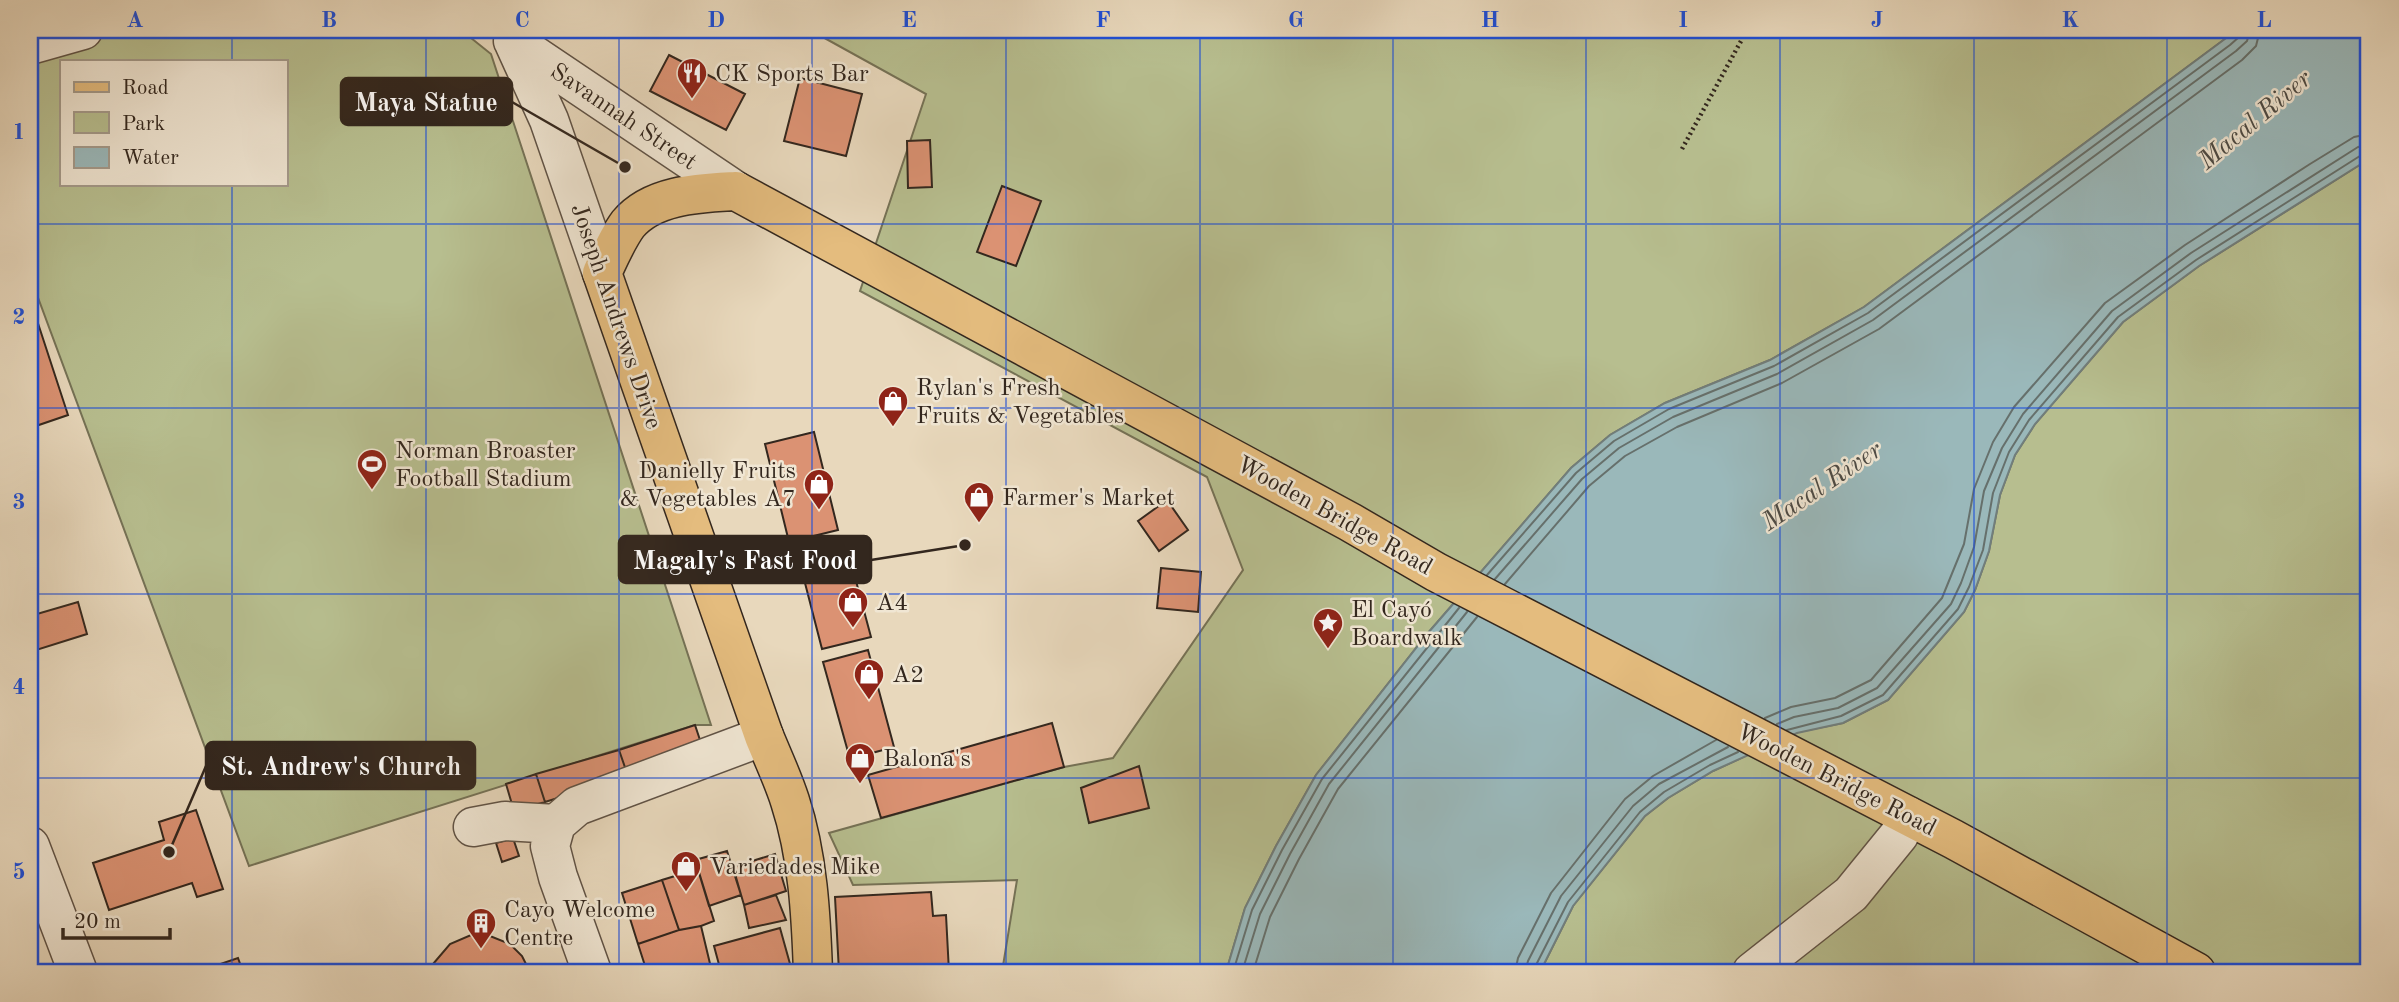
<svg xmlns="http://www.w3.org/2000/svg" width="2399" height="1002" viewBox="0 0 2399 1002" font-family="'Old Standard TT',serif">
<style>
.green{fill:#b7be8f;stroke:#757256;stroke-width:2;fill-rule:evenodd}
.water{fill:#9ab8ba;stroke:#717e7c;stroke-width:2}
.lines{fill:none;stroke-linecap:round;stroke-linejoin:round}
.shore{stroke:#66706c;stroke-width:2}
.building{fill:#db9273;stroke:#33271e;stroke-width:2}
.minor-casing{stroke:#605346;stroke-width:41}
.major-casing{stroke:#33271e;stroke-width:41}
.path{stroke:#33271e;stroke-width:4.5;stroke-dasharray:2 3.5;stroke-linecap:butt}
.minor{stroke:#f0e6d3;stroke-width:38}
.major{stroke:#e4bc7e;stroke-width:38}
.grid{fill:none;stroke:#1d4ed8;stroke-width:2;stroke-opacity:0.55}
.labels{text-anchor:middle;stroke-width:5;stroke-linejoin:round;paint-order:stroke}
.poi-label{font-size:24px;fill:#33271e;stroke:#f0e6d3;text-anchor:start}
.street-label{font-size:24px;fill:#33271e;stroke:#f0e6d3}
.water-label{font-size:26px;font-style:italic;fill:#4d4b45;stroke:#f0e6d3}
.leader{fill:none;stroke:#33271e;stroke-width:2.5}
.callout-dot{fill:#33271e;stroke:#f0e6d3;stroke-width:2.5}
.callout{fill:#33271e;stroke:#33271e;stroke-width:2.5}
.callout-label{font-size:26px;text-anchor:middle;font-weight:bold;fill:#fff}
.neatline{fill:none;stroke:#1d4ed8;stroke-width:2.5}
.grid-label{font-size:23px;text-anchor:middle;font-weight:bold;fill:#1d4ed8}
</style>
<rect width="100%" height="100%" fill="#e8d8bc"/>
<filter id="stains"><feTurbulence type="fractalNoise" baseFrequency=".00286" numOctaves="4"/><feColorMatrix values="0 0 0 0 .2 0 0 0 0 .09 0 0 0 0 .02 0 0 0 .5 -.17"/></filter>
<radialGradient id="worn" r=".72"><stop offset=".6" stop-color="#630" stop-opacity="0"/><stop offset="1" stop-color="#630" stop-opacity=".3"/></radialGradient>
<path class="green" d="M30 30H461L491 54 711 725H695L249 866 30 276ZM61 61H285V184H61Z
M810 30H2237L1864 307 1770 360 1665 403 1610 435 1571 468 1428 633 1316 775 1276 846 1245 908 1226 972H1002L1017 880 853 885 829 833 1064 767 1113 758 1243 570 1207 477 860 291 926 94Z
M2369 159V959L2363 972H1540L1573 906 1645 816 1668 798 1713 771 1798 732 1843 723 1888 700 1964 612 1975 590 1989 551 2000 495 2015 455 2035 424 2123 322 2199 266Z"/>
<path class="water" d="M2237 30H2369V159L2199 266 2123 322 2035 424 2015 455 2000 495 1989 551 1975 590 1964 612 1888 700 1843 723 1797 733 1713 771 1668 798 1645 816 1573 906 1540 972H1226L1245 908 1276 846 1316 775 1428 633 1571 468 1610 435 1665 403 1770 360 1864 307Z"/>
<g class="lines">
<path class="shore" d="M1487 575 1576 473 1614 441 1669 409 1774 366 1868 313 2230 45 2239 37 2241 30
M1495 579 1582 479 1619 448 1673 417 1777 374 1873 320 2236 51 2247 41 2250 30
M1505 584 1589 486 1625 456 1677 427 1782 383 1879 329 2242 60 2256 46 2260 30
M1765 718 1791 707 1835 698 1871 680 1942 598 1964 544 1974 489 1993 442 2014 407 2105 303 2185 245 2310 164 2354 137 2369 134
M1777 724 1794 717 1838 708 1877 688 1951 604 1961 583 1974 547 1984 491 2002 448 2023 414 2112 311 2191 253 2358 147 2369 145
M1787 730 1841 716 1883 695 1958 609 1969 587 1983 550 1993 493 2009 452 2029 420 2118 317 2196 260 2363 154 2369 153
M1233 972 1252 910 1282 850 1322 779 1459 608
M1242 972 1260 914 1290 854 1329 784 1467 612
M1253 972 1270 917 1299 859 1338 789 1477 617
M1515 972 1518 958 1551 893 1625 799 1653 776 1716 740
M1525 972 1528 961 1561 896 1633 806 1659 784 1728 747
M1534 972 1536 965 1568 902 1640 812 1664 792 1710 765 1738 752"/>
</g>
<path class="building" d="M669 55 745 94 726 130 650 91Z
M800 78 862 94 846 156 784 141Z
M930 140 932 187 908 188 907 141Z
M1002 186 1041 201 1016 266 977 252Z
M32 305 68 415 30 428V306Z
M814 432 838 530 789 542 765 444Z
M1167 500 1188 530 1159 551 1138 521Z
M845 540 871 637 822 649 797 552Z
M1161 568 1201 572 1198 612 1157 608Z
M78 602 87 634 30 652V616Z
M868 650 894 747 850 759 823 662Z
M1052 723 1064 767 881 818 868 775Z
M695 725 704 752 628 776 619 750Z
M619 750 628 776 545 802 536 774Z
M1139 766 1149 808 1089 823 1081 788Z
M536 774 545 802 514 811 506 784Z
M196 810 223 889 197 897 192 883 109 910 93 863 164 840 159 822Z
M513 838 519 856 502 862 496 843Z
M727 851 741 895 709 906 695 860Z
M775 854 786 891 744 905 733 867Z
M698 869 714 921 701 926 679 930 662 880Z
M662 880 679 930 638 944 622 893Z
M931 892 933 916 946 915 949 972H839L835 897Z
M776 895 786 920 749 928 744 905Z
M701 926 712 972H647L638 944 679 930Z
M780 928 792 971 721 972 714 946Z
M471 935 490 936 510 944 522 956 530 972H431L433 964 450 944Z
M238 958 243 972H197Z"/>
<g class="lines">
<g class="minor-casing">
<path id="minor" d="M513 41 736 191
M514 43 549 120 602 273
M30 45 83 30
M473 827 505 821 556 824
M30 846 78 972
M592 972 558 877 550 846 556 824 577 806 764 736
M1752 972 1851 894 1899 835 1908 816"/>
</g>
<g class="major-casing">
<path id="major" d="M813 972C811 915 808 856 790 801 783 779 773 758 764 736L602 273C610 256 617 239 628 224 653 194 701 193 736 191L1350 522 1436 572 1953 839 2196 972"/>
</g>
<path class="path" d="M1682 149 1747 30"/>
<use href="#minor" class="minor"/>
<use href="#major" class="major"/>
</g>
<path class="grid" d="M232 30V61M426 30V972M619 30V972M812 30V972M1006 30V972M1200 30V972M1393 30V972M1586 30V972M1780 30V972M1974 30V972M2167 30V972M232 184V972M30 224H2369M30 408H2369M30 594H2369M30 778H2369"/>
<defs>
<g id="restaurant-pin" transform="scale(1.575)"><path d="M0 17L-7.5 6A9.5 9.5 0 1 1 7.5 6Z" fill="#8f2418" stroke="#f0e6d3"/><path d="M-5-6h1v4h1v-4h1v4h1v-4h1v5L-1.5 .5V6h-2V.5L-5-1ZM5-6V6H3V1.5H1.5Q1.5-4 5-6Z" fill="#fff"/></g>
<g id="shop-pin" transform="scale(1.575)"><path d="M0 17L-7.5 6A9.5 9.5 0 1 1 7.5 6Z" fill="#8f2418" stroke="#f0e6d3"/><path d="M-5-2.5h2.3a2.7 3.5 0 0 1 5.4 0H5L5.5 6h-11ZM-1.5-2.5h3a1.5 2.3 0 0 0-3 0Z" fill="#fff"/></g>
<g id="stadium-pin" transform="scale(1.575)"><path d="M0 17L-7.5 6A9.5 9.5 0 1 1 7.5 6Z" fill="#8f2418" stroke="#f0e6d3"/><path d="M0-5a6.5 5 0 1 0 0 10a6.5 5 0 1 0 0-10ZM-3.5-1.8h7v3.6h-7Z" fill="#fff"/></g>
<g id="sight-pin" transform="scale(1.575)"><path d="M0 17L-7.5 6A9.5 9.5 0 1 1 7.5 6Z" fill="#8f2418" stroke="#f0e6d3"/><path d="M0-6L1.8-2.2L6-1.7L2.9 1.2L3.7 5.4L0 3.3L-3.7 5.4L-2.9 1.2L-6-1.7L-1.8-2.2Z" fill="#fff"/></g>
<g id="building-pin" transform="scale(1.575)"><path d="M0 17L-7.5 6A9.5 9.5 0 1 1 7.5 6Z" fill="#8f2418" stroke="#f0e6d3"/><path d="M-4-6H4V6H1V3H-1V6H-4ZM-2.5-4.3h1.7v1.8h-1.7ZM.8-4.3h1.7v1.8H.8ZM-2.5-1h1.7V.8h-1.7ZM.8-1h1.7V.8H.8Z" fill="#fff"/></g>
</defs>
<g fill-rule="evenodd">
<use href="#restaurant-pin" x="692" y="73"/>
<use href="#shop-pin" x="893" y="401"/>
<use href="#stadium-pin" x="372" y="464"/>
<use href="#shop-pin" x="819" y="484"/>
<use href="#shop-pin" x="979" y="497"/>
<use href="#shop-pin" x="853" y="602"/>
<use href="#sight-pin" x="1328" y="623"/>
<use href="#shop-pin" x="869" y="674"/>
<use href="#shop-pin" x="860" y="758"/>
<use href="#shop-pin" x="686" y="866"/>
<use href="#building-pin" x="481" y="923"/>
</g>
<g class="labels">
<g class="poi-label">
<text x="715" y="81">CK Sports Bar</text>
<text x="916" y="395">Rylan's Fresh<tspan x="916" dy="28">Fruits &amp; Vegetables</tspan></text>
<text x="395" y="458">Norman Broaster<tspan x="395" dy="28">Football Stadium</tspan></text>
<text x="796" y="478" text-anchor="end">Danielly Fruits<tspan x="796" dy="28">&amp; Vegetables A7</tspan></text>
<text x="1002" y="505">Farmer's Market</text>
<text x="876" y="610">A4</text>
<text x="1351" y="617">El Cayó<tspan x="1351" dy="28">Boardwalk</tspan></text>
<text x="892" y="682">A2</text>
<text x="883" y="766">Balona's</text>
<text x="709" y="874">Variedades Mike</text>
<text x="504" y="917">Cayo Welcome<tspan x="504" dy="28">Centre</tspan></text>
</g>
<g class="street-label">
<text transform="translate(624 116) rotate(34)" y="8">Savannah Street</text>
<text transform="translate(617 316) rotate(71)" y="8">Joseph Andrews Drive</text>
<text transform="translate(1335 515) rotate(29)" y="8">Wooden Bridge Road</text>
<text transform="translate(1837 779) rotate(27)" y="8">Wooden Bridge Road</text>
</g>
<g class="water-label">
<text transform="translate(2254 119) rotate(-40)" y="9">Macal River</text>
<text transform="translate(1821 485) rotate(-34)" y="9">Macal River</text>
</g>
</g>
<path class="leader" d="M625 167L512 102M965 545L871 560M169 852L206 766"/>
<g class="callout-dot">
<circle cx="625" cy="167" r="7"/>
<circle cx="965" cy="545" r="7"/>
<circle cx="169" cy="852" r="7"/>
</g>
<g class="callout">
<rect x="341" y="78" width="171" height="47" rx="7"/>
<rect x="619" y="536" width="252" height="47" rx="7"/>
<rect x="206" y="742" width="269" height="47" rx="7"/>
</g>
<g class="callout-label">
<text x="426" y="111">Maya Statue</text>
<text x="745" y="569">Magaly's Fast Food</text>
<text x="341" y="775">St. Andrew's Church</text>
</g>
<rect width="2399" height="1002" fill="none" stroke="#e8d8bc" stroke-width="77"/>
<rect x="60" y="60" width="228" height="126" fill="#f0e6d3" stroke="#a49a8b" stroke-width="2"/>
<rect x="74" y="82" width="35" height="10" fill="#e4bc7e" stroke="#a49a8b" stroke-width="2"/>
<text x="122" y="94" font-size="21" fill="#33271e">Road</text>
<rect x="74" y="112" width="35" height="21" fill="#b7be8f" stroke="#a49a8b" stroke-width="2"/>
<text x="122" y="130" font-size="21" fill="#33271e">Park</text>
<rect x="74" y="147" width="35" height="21" fill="#9ab8ba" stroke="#a49a8b" stroke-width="2"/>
<text x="122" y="164" font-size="21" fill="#33271e">Water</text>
<path d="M63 928v10h107v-10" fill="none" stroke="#33271e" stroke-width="3.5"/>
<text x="74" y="928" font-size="21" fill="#33271e" stroke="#f0e6d3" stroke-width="5" paint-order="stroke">20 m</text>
<rect x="38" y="38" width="2322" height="926" class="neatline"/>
<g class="grid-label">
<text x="135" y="27">A</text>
<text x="329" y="27">B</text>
<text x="522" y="27">C</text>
<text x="716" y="27">D</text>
<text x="909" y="27">E</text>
<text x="1103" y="27">F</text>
<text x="1296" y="27">G</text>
<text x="1490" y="27">H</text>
<text x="1683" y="27">I</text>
<text x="1877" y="27">J</text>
<text x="2070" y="27">K</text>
<text x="2264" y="27">L</text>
<text x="19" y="139">1</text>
<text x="19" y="324">2</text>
<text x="19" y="509">3</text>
<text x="19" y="694">4</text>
<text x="19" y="879">5</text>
</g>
<rect width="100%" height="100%" filter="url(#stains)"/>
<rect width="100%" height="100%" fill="url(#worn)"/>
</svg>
